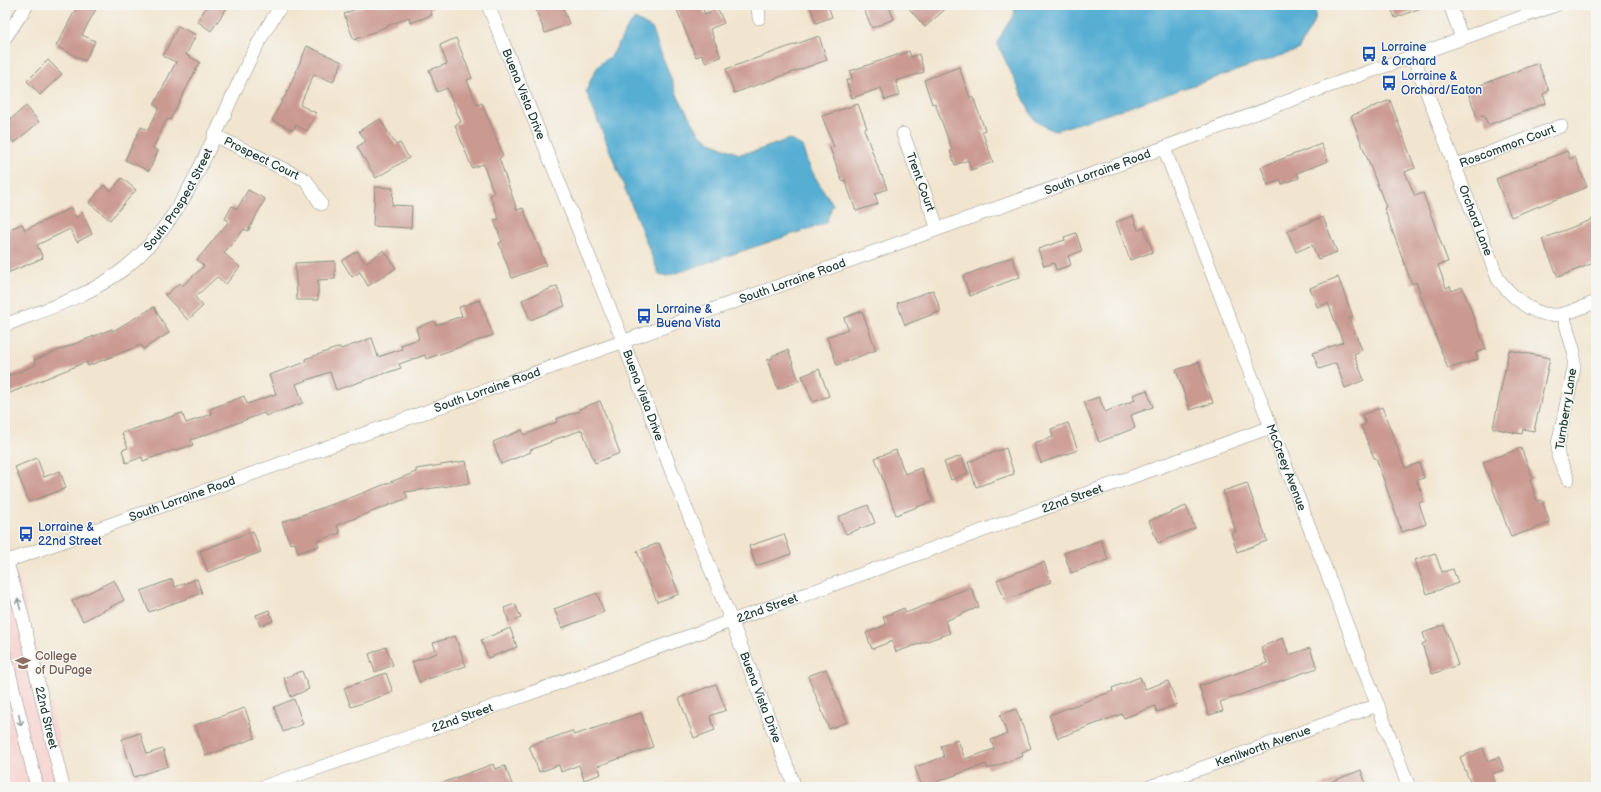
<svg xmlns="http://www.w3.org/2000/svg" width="1601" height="792" viewBox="0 0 1601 792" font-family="'Balsamiq Sans',sans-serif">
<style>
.built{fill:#f7d0cd}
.water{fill:#56aed3;stroke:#3a7684}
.building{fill:#ca9990}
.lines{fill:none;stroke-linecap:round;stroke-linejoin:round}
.street-casing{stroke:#889182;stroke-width:14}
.street{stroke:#fff;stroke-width:13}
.oneway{stroke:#8f9e9a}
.labels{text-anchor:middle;stroke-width:3;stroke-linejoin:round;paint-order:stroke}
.transit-label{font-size:12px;fill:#164399;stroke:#f6f6f2;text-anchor:start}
.street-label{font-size:12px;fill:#1f3d34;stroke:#f6f6f2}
.education-label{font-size:12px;fill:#785e54;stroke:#f6f6f2;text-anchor:start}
</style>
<rect width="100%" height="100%" fill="#f6f6f2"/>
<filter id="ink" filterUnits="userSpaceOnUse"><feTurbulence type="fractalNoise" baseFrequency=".025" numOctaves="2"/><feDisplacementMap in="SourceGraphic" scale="8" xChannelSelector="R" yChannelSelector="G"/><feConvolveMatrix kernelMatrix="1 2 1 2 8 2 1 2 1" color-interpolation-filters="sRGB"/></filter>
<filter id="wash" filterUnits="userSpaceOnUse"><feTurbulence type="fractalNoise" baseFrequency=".012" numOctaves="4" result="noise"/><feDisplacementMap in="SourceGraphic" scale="16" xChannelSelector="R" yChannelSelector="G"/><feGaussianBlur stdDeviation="0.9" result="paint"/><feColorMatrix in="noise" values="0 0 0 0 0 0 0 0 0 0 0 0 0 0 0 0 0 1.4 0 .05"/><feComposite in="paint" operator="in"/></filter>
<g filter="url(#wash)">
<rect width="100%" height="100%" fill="#f2e5cf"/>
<path class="built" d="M5 571H17L63 755 73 787H5Z"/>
<path class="water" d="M1015 5H1316L1315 20 1298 50 1102 116 1053 131 1034 120 997 43 1005 28 1014 15Z
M635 19 653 29 656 40 679 99 699 133 711 142 739 154 756 151 789 139 802 146C808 168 820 186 833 204L826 223 667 276 659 274 586 91C592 78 596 62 611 57L629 25Z"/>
<g id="blocks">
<path class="building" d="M78 5H98L82 35 95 41 85 61 56 46Z
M208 5H229L211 31 197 21Z
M365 5H438L430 9 432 15 410 23 409 17 354 40 344 14Z
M534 5H562L569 24 545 33Z
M675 5H701L705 14 718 9 724 23 710 29 721 57 706 63 702 55 696 57Z
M810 5H828L832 17 816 23Z
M862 5H888L894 19 872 28Z
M906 5H950L925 27Z
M1390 5H1425L1426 6 1395 18Z
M178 26 196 35 186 55 200 62 170 120 167 119 153 148 158 151 149 171 125 160 141 127 148 130 159 108 154 105 176 62 163 56Z
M819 36 827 60 734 93 726 69Z
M456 38 472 78 467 80 477 105 482 103 503 156 499 158 517 210 523 208 546 265 512 278 499 243 502 242 494 220 499 219 490 195 494 193 483 164 472 168 455 125 461 122 447 88 437 92 429 70 447 64 440 45Z
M307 46 342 62 333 82 314 74 300 105 316 113 307 131 296 125 293 130 272 120 284 97H285Z
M909 51 911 57 919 54 924 72 896 81 900 95 885 100 881 88 852 98 846 81 852 78 850 71Z
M48 60 62 74 40 95 27 81Z
M1538 63 1549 91 1543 94 1546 103 1488 125 1484 115 1477 117 1467 90Z
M959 67 970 98 973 97 985 130 982 131 993 162 971 170 968 160 955 165 950 151 952 150 935 103 932 104 924 80Z
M1390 100 1415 168 1405 172 1415 196 1423 193 1448 262 1438 265 1446 288 1450 286 1452 291 1462 287 1486 349 1476 353 1478 359 1448 369 1416 282 1412 284 1384 208 1386 207 1351 116Z
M858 104 867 128 864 129 881 176 882 175 887 189 875 194 878 204 856 211 845 180 842 181 830 148 834 147 822 116Z
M26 106 39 122 14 143 5 132V112L11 119Z
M380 119 396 145 400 143 409 158 376 178 357 147 366 141 359 131Z
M1321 144 1328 161 1297 173 1299 178 1282 184 1281 180 1268 185 1261 167Z
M1567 151 1570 159 1575 157 1587 187 1511 217 1496 179Z
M122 178 136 190 110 220 89 203 104 185 111 191Z
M375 187 393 188 392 205 412 206 411 228 373 226Z
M248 190 265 199 248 231 244 229 224 253 240 267 226 284 217 277 195 297 203 306 188 320 164 294H167L180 283 182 286 204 266 197 260 229 221 225 219 232 206 237 209Z
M71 208 76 218 82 212 92 234 77 242 70 229 37 245 43 258 5 274V231L22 224 25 230Z
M1133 216 1138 230 1144 228 1153 252 1130 260 1116 222Z
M1323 217 1337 252 1318 259 1312 245 1296 252 1287 231Z
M1596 218V262L1558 277 1542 239Z
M1076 233 1082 251 1068 256 1071 265 1056 270 1054 263 1044 266 1038 249 1065 240 1064 237Z
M384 250 396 268 368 286 360 272 352 277 342 261 357 251 365 263Z
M1012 257 1020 277 970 296 963 276Z
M335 261V279L318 280V300H297L295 263Z
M1338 277 1353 317 1349 318 1362 350 1354 354 1364 380 1345 388 1336 363 1319 369 1313 353 1343 342 1328 303 1317 307 1310 288Z
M557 286 565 306 530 320 522 300Z
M933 290 941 311 905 325 897 303Z
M480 300 493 335 426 359 425 355 399 364 401 368 336 390 330 372 296 384 303 403 266 416 264 413 191 440 193 445 174 451V450L143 461 142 457 126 463 122 450 128 448 122 433 182 413 186 423 212 414 210 409 244 396 247 404 276 394 269 375 306 362 305 359 340 347 341 349 372 338 378 357 402 349 401 345 419 339 416 328 434 321 436 325 462 316 459 307Z
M154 307 169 333 143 349 141 345 88 366 86 362 5 395V377L36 365 34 360 112 329 113 331Z
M862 311 876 350 837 365 827 337 848 329 844 318Z
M788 350 799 381 778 389 767 360 773 358 772 356Z
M1509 350 1550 358 1534 431 1523 429 1522 434 1493 428Z
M1199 362 1213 403 1190 410 1176 370Z
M819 369 829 396 813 402 802 376Z
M1147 390 1153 407 1131 415 1135 428 1099 442 1084 402 1099 397 1105 412 1135 400 1133 395Z
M600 401 620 453 595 463 582 430 550 441 551 442 530 450 531 452 501 464 493 442 522 430 524 435 557 422 556 419 580 411 579 409Z
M1382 407 1405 468 1419 463 1424 478 1417 480 1424 501 1419 503 1426 524 1402 532 1376 458H1374L1361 426 1366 424 1362 415Z
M1068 423 1078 450 1041 463 1034 443 1053 437 1051 429Z
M1006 448 1014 474 976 487 968 462Z
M1521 448 1533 479 1530 480 1537 501 1542 500 1550 523 1511 537 1483 462Z
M896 450 905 474 921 468 933 501 896 515 875 458Z
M961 456 968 473 951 480 944 462Z
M37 458 44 477 60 471 66 488 29 502 15 467Z
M466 461 470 483 405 492 408 498 337 525 340 533 317 541 319 546 298 553 295 543 290 544 282 522 345 500 416 472V469Z
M1247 483 1267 541 1237 552 1231 533 1236 532 1223 491Z
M868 505 875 523 846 534 838 517Z
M1186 506 1195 528 1158 543 1149 521Z
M253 531 261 552 208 572 200 551Z
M784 534 791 554 756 566 749 546Z
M1101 540 1108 560 1071 573 1064 553Z
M659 543 679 594 657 602 637 551Z
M1435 553 1442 572 1453 569 1458 583 1427 594 1415 560Z
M1044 562 1051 582 1005 600 997 580Z
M172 579 175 587 197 579 202 593 149 612 141 591Z
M114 580 124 600 83 621 72 601Z
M971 587 979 607 945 621 950 633 896 652 892 641 872 649 866 633 886 625 883 617 904 608 906 613Z
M597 593 604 612 562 628 554 609Z
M515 604 521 618 509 622 504 608Z
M269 610 273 621 260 626 256 615Z
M1444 625 1458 665 1432 674 1422 644 1426 642 1423 633Z
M510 628 517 647 488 658 481 640Z
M455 636 466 666 419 682 412 662 437 653 433 643Z
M1283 638 1289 655 1310 648 1317 668 1220 702 1223 711 1209 715 1199 686 1267 663 1261 647Z
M386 647 393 665 375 672 369 654Z
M826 669 847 722 829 729 808 676Z
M302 671 309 689 291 697 284 678Z
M386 673 393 692 351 707 344 688Z
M1140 677 1145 689 1168 681 1177 704 1157 712 1155 706 1124 718 1122 714 1058 738 1049 715 1113 691 1112 688Z
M716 684 726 710 710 716 715 730 694 738 679 698Z
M294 699 303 724 283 732 274 707Z
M245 708 255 738 206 756 195 725Z
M1016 709 1031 748 1022 752 1023 756 988 769 986 764 922 787 915 767 944 757 941 746 958 740 965 759 994 749 991 740 1007 734 1000 715Z
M641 713 653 747 598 766 601 774 584 780 579 765 561 772 559 765 539 772 529 746 572 731 574 735Z
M140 733 147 754 163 749 168 766 134 777 122 739Z
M1483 748 1487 761 1499 757 1504 770 1492 774 1496 787H1472L1460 757Z
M493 764 495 769 505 766 513 787H434V786Z
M1361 770 1367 787H1320V786Z"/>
</g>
</g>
<g filter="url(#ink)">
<use href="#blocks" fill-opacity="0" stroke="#889182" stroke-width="1"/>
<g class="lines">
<g class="street-casing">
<g id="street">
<path id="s1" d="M488 5 623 341 674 478 731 620 795 787"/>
<path d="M758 5 759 18"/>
<path d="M1450 5 1462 38"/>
<path d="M5 38 27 5"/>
<path id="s2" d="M1413 56 1498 279C1513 298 1536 320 1563 314 1574 311 1585 306 1596 302"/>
<path id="s3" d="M903 134 938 229"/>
<path id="s4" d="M214 135 306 180 321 204"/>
<path id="s5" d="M1164 148 1409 787"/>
<path id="s6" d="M1454 166 1561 126"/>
<path d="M1563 314 1574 352V368L1558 444V456L1568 479"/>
<path id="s7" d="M5 325C46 309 90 296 125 268 206 204 223 86 282 5"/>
<path id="s8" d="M5 556 21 611 63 787"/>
<path id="s9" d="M5 562 1112 167 1318 90 1556 5"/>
<path d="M5 655 37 787"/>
<path id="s10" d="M263 787 403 739 1271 427"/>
<path id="s11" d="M1149 787 1378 705"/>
</g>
</g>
<use href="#street" class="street"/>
</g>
<defs><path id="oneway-shaft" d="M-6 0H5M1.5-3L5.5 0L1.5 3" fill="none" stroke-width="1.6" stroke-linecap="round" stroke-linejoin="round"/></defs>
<g class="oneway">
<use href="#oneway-shaft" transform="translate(19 604) rotate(-105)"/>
<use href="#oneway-shaft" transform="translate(20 720) rotate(77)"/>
</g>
</g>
<defs>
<g id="bus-bare" transform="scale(1.2)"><path d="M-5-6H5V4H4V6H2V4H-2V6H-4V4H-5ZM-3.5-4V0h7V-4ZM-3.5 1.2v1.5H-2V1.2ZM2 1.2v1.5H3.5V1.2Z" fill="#1a4fb4" stroke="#f6f6f2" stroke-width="2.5" paint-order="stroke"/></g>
<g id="university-bare" transform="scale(1.2)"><path d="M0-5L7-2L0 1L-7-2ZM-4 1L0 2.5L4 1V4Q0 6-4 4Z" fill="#8d6e63" stroke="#f6f6f2" stroke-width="2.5" paint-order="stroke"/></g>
</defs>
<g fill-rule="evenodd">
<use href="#bus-bare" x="1369" y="54"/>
<use href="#bus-bare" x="1389" y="83"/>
<use href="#bus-bare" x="644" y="316"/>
<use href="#bus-bare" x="26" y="534"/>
<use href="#university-bare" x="23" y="663"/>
</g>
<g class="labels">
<g class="transit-label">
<text x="1381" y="51">Lorraine<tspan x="1381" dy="14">&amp; Orchard</tspan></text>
<text x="1401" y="80">Lorraine &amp;<tspan x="1401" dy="14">Orchard/Eaton</tspan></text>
<text x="656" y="313">Lorraine &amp;<tspan x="656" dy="14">Buena Vista</tspan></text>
<text x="38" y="531">Lorraine &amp;<tspan x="38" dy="14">22nd Street</tspan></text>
</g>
<g class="street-label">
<text dy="4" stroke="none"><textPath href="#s1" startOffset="96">Buena Vista Drive</textPath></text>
<text dy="4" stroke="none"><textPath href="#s6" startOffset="57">Roscommon Court</textPath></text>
<text dy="4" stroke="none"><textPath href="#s4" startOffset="53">Prospect Court</textPath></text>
<text dy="4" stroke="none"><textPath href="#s9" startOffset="1160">South Lorraine Road</textPath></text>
<text dy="4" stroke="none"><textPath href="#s3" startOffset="51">Trent Court</textPath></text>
<text dy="4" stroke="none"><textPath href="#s7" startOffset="221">South Prospect Street</textPath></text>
<text dy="4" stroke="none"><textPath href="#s2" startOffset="176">Orchard Lane</textPath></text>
<text dy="4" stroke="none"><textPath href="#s9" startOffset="836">South Lorraine Road</textPath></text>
<text dy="4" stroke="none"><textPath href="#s9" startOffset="512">South Lorraine Road</textPath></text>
<text dy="4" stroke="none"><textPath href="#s1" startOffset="420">Buena Vista Drive</textPath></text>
<text transform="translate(1566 409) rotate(-81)" y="4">Turnberry Lane</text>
<text dy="4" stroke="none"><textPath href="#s5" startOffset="342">McCreey Avenue</textPath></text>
<text dy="4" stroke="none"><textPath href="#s10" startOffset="859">22nd Street</textPath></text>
<text dy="4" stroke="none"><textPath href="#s9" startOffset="188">South Lorraine Road</textPath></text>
<text dy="4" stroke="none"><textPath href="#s10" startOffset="535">22nd Street</textPath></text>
<text dy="4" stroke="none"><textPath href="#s1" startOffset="744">Buena Vista Drive</textPath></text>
<text dy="4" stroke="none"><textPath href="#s10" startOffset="211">22nd Street</textPath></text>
<text dy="4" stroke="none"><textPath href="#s8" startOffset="167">22nd Street</textPath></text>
<text dy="4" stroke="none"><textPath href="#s11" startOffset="121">Kenilworth Avenue</textPath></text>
</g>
<g class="education-label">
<text x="35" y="660">College<tspan x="35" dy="14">of DuPage</tspan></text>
</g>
</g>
<rect width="1601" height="792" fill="none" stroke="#f6f6f2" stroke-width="20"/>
</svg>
